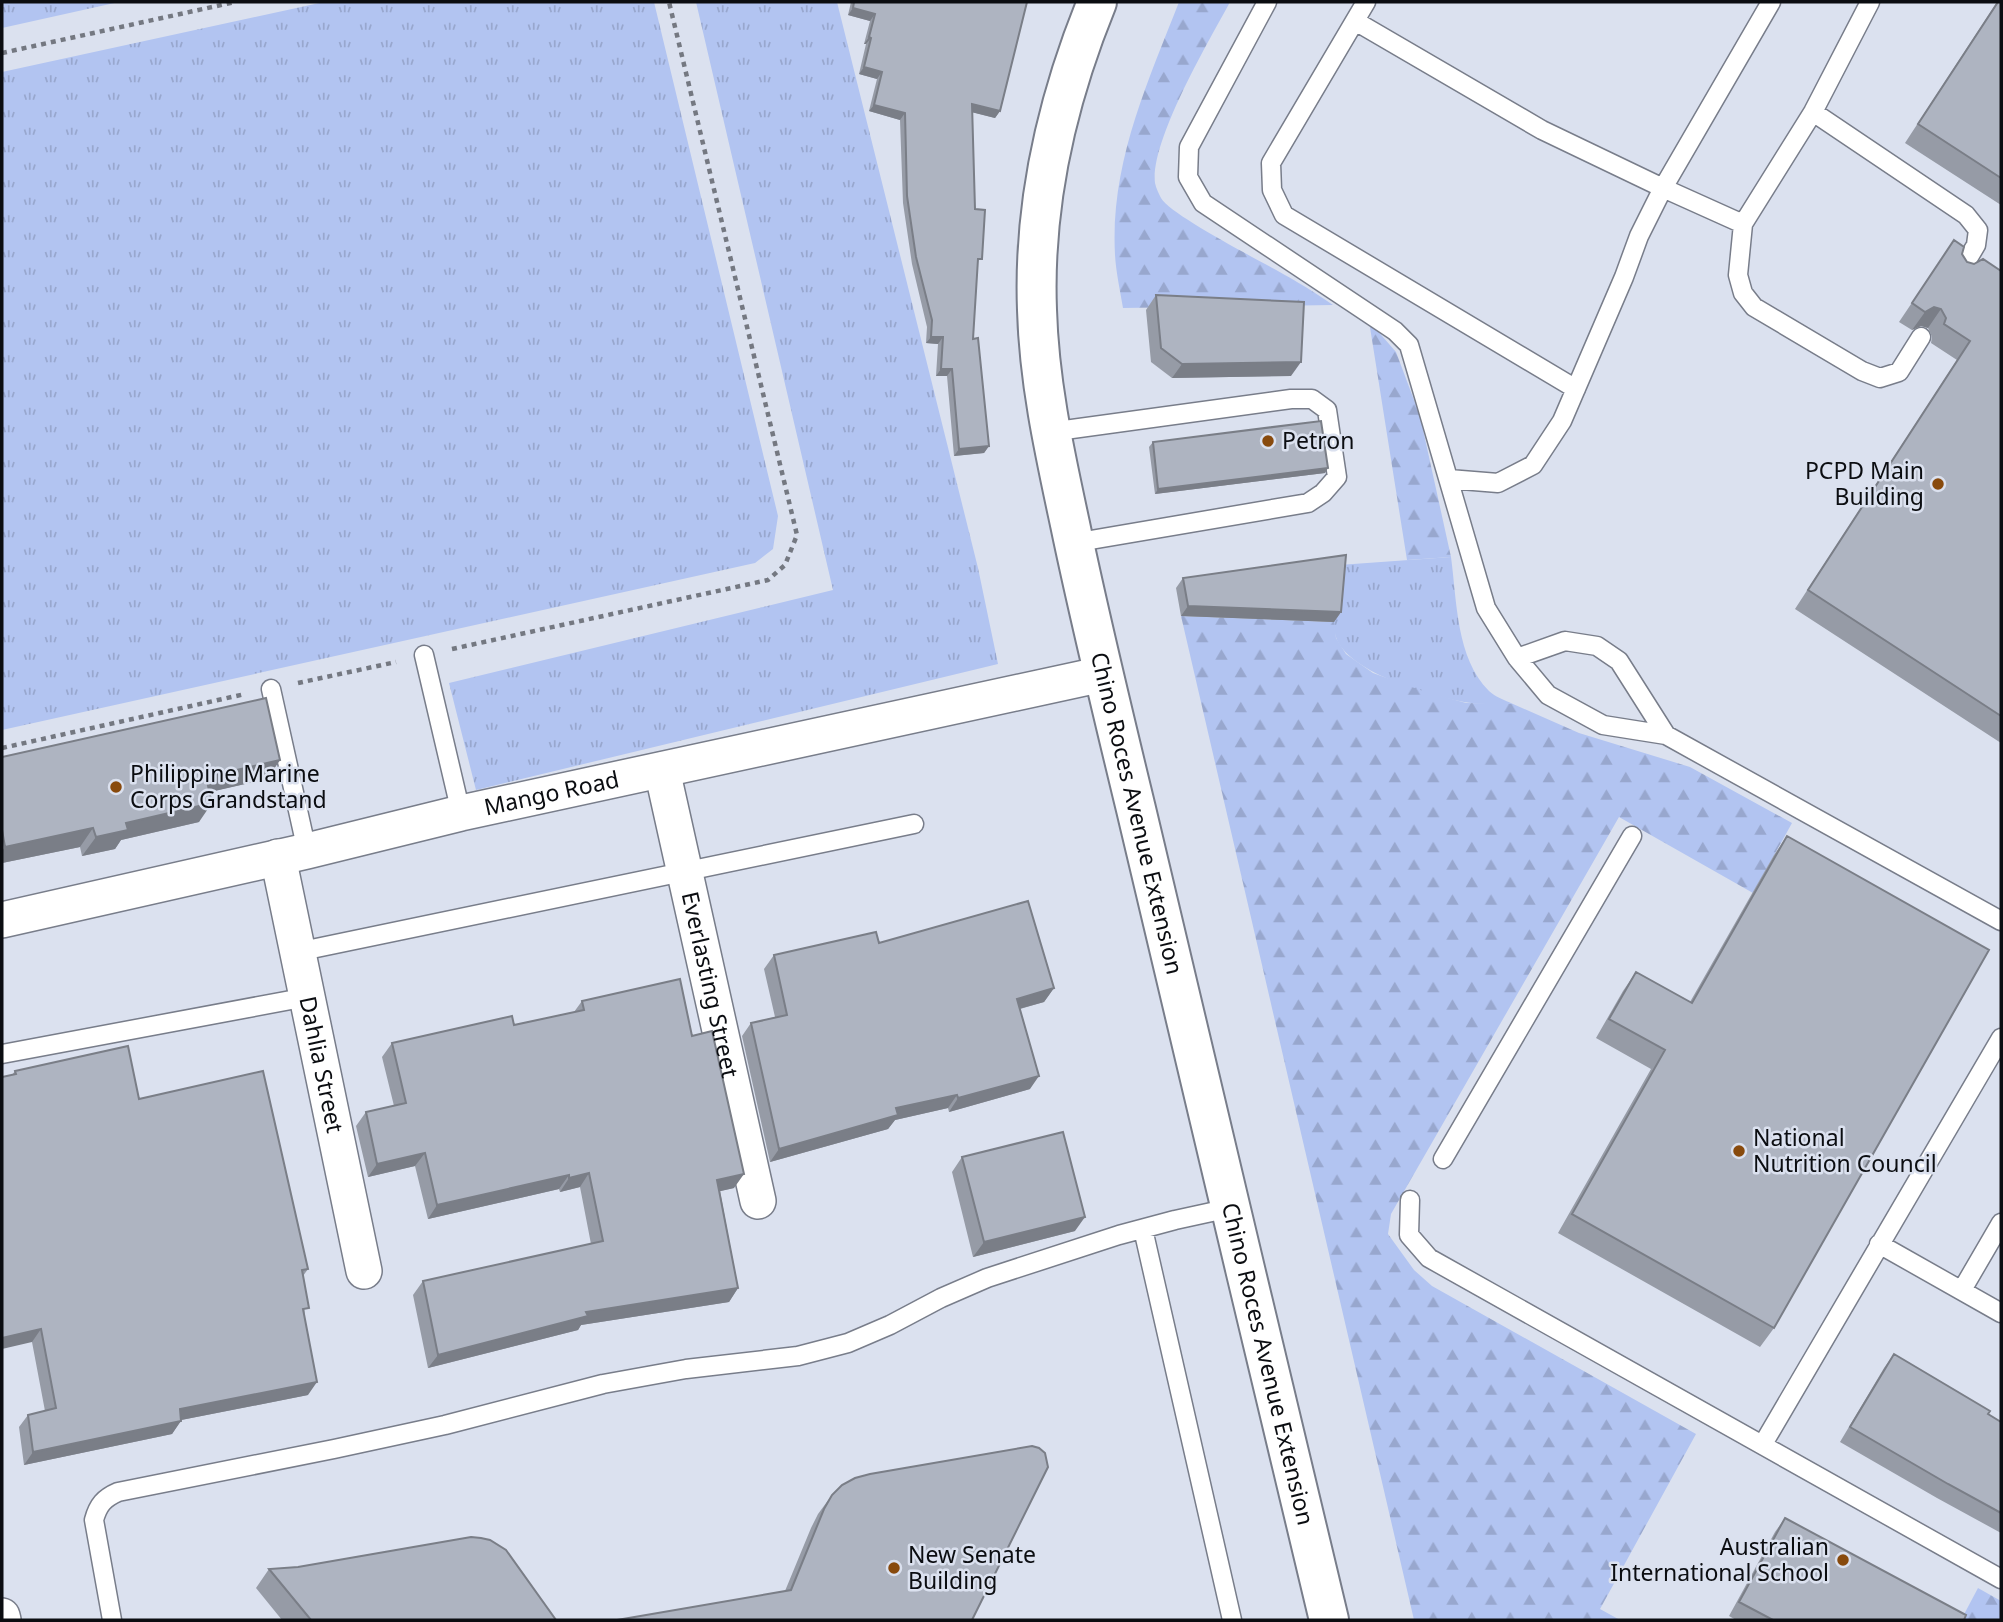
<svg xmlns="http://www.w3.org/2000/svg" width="2003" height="1622" viewBox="0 0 2003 1622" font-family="'Noto Sans',sans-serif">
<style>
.grass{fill:url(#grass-tufts)}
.forest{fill:url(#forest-firs)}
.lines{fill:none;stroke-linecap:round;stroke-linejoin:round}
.service-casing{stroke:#787d8a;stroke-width:21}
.minor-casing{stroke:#787d8a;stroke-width:38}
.secondary-casing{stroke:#787d8a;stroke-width:42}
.path{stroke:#747881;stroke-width:4.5;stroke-dasharray:5 5;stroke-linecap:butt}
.service{stroke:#fff;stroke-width:18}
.minor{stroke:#fff;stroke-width:35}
.secondary{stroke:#fff;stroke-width:38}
.wall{fill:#969ba6}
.shaded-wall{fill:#7a7e87}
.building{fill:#aeb4c1;stroke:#7a7e87;stroke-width:2}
.poi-dot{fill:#884a0d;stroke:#dbe1ef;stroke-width:2.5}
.labels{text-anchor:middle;stroke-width:5;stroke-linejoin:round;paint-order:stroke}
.poi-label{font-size:23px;fill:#0b0d11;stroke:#dbe1ef;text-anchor:start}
.street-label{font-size:23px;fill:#0b0d11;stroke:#dbe1ef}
</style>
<defs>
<pattern id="grass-tufts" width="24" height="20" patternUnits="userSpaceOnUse" patternTransform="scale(1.75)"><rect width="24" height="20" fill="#b2c4f1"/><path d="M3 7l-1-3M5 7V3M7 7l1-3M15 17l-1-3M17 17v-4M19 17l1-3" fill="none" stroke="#98a7ce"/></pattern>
<pattern id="forest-firs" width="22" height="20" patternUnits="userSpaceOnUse" patternTransform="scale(1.75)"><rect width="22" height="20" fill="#b2c4f1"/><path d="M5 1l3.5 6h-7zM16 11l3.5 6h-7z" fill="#98a7ce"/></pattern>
</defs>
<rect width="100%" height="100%" fill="#dbe1ef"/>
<path class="grass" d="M2 2H119L2 28Z
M324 2H654L778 516 773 549 755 563 2 730V72Z
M696 2H837L978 568 998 664 476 790 449 683 833 590Z
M1451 557C1457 601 1456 658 1489 691 1495 697 1505 700 1513 704 1497 704 1480 705 1464 702 1429 695 1353 674 1337 640 1329 622 1337 584 1339 565Z"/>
<path class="forest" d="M1179 2H1230C1209 41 1150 141 1155 183 1156 188 1159 194 1161 198 1172 217 1273 267 1297 282 1310 289 1321 297 1333 305L1123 308C1120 290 1116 272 1115 255 1110 164 1147 84 1179 2Z
M1369 321 1396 352 1420 416 1451 557 1407 560Z
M1181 616 1334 622 1336 638 1346 654 1373 673 1420 690 1466 703 1513 704 1579 733 1690 767 1792 823 1753 893 1619 817 1391 1214 1388 1234 1414 1270 1432 1286 1696 1434 1600 1609 1620 1620H1414Z
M1978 1588 2001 1601V1620H1961Z"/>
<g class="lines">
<g class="service-casing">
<path id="service" d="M1267 2 1189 147 1188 177 1203 203 1395 331 1409 345 1486 608 1517 658 1548 695 1603 725 1666 735 2001 921
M1366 2 1271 163 1272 190 1284 215 1576 389
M1870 2 1813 112 1743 224 1738 275 1743 293 1754 307 1862 371 1880 378 1899 372 1921 337
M1355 21 1542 130 1663 188 1743 224
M1813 112 1966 215 1978 230 1976 245 1960 272
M1050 432 1291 399H1312L1327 410 1337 477 1323 493 1308 503 1073 543
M1449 479 1498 483 1533 465 1562 421 1624 277 1639 236 1663 188 1771 2
M424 655 461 813
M1517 658 1565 641 1597 646 1619 661 1666 735
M271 689 307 851
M297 952 914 824
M2 1054 307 997
M1443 1159 1632 836
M1410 1200 1409 1235 1429 1258 2001 1579
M1143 1229 1232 1620
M1879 1244 2001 1313
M1962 1290 2001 1223
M1763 1444 2001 1038
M112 1620 94 1520C98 1505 104 1498 118 1492L334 1449 445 1425 603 1384 686 1369 798 1356 848 1343 890 1325 941 1298 987 1278 1119 1235 1175 1220 1230 1208"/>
</g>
<g class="minor-casing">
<g id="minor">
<path id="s1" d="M662 770 758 1201"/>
<path id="s2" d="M278 857 364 1271"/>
<path id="s3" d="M2 920 307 851 461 813 1103 674"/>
<path d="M2 1616 3 1620"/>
</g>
</g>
<g class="secondary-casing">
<g id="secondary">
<path id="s4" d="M1097 2C1057 100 1033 204 1037 310 1039 383 1055 454 1070 524 1090 620 1113 714 1136 809 1200 1079 1264 1350 1329 1620"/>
</g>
</g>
<path class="path" d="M2 53 235 2
M452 649 768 580 785 565 797 535 669 2
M298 683 396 662
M2 748 245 694"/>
<use href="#service" class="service"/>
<use href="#minor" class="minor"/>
<use href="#secondary" class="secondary"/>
</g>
<path class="wall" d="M851 2H1027L1000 111 995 118 972 112 977 266 973 339 989 446 984 453 954 456 947 376H936L938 344 926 343 927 327 912 264 903 203 900 120 869 111 877 79 859 74 866 44H864L870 21 848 15Z
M1997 2H2001V205L1905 143Z
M1954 240 1967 262 2001 271V743L1795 609 1957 360 1931 343 1932 337 1928 328 1921 326 1912 330 1899 322Z
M1156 295 1291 376 1172 378 1151 362 1146 310Z
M1153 442 1325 473 1155 494 1149 447Z
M1183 578 1341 612 1334 622 1181 616 1176 588Z
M2 757 280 760 267 779 209 792 199 822 121 840 115 849 82 856 80 847 2 863Z
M1787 836 1774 1328 1760 1347 1558 1233 1651 1069 1596 1038 1623 991 1636 972 1690 1002 1774 855Z
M879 943 1054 988 1044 1002 1020 1009 1030 1089 949 1112 948 1108 895 1120 888 1129 770 1162 742 1036 751 1023 775 1017 764 969 774 955Z
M582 1001 692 1036 734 1188 720 1191 738 1288 729 1302 581 1325 578 1330 428 1368 413 1295 423 1281 591 1244 580 1187 560 1192 559 1189 428 1219 415 1166 368 1177 356 1126 366 1112 394 1106 382 1057 392 1043 514 1025 574 1012Z
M15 1071 139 1099 308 1269 303 1276 308 1395 181 1420 172 1434 24 1465 19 1427 28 1415 45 1411 32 1342 12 1075Z
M962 1157 1075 1231 973 1257 952 1172Z
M1894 1354 1988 1414 2001 1422V1533L1937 1498 1840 1442 1884 1368Z
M832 1495 972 1620 785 1591 811 1528 818 1514Z
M1785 1518 1964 1620H1736L1729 1616 1775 1532Z
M269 1569 556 1620H282L256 1588Z"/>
<path class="shaded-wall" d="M853 8 875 14 870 21 848 15Z
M869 37 871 38 866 44H864Z
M864 67 882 72 877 79 859 74Z
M972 104 1000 111 995 118 967 111Z
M874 105 905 113 900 120 869 111Z
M1934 307 1941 309 1928 328 1921 326 1912 330 1925 312Z
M931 337H943L938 344 926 343Z
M1301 362 1291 376 1172 378 1182 364Z
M941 369H952L947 376H936Z
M989 446 984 453 954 456 959 449Z
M1328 468 1325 473 1155 494 1158 489Z
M1188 606 1341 612 1334 622 1181 616Z
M280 760 267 779 193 796 206 777Z
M212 803 199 822 121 840 115 849 82 856 96 837 126 823Z
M93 828 80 847 2 863V851L5 847Z
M1054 988 1044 1002 1008 1012 1017 999Z
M1039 1076 1030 1089 949 1112 958 1098Z
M957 1095 948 1108 895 1120 888 1129 770 1162 779 1149 896 1108Z
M425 1153 415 1166 368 1177 377 1164Z
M589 1173 580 1187 560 1192 569 1178Z
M744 1174 734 1188 708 1194 717 1180Z
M569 1175 559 1189 428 1219 437 1205Z
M1085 1217 1075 1231 973 1257 984 1242Z
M738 1288 729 1302 581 1325 578 1330 428 1368 438 1355 586 1312Z
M41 1329 32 1342 2 1349V1338Z
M317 1382 308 1395 171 1422 180 1409Z
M181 1421 172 1434 24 1465 33 1452Z"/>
<path class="building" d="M854 2H1027L1000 111 972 104 975 209 985 210 982 259H978L973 339 978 338 989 446 959 449 952 369H941L943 337H931L932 320 916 257 907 196 905 113 874 105 882 72 864 67 871 38 869 37 875 14 853 8Z
M1998 2H2001V178L1918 124Z
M1954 240 1964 247 1962 254 1967 262 1974 264 1983 259 2001 271V716L1808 590 1970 341 1944 324 1946 318 1941 309 1934 307 1925 312 1912 303Z
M1156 295 1304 302 1301 362 1182 364 1161 348Z
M1321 421 1328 468 1158 489 1153 442Z
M1346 555 1341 612 1188 606 1183 578Z
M266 698 280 760 206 777 212 803 126 823 128 830 96 837 93 828 5 847 2 830V757Z
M1787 836 1989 950 1774 1328 1572 1214 1665 1050 1609 1019 1636 972 1692 1003Z
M1028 901 1054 988 1017 999 1039 1076 958 1098 957 1095 896 1108 898 1115 779 1149 751 1023 787 1015 774 955 876 932 879 943Z
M680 979 692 1036 712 1031 744 1174 717 1180 738 1288 586 1312 588 1316 438 1355 423 1281 603 1241 589 1173 569 1178V1175L437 1205 425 1153 377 1164 366 1112 406 1103 392 1043 512 1016 514 1025 584 1010 582 1001Z
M128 1046 139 1099 263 1071 308 1269 302 1270 309 1308 303 1309 317 1382 180 1409 181 1421 33 1452 28 1415 56 1408 41 1329 2 1338V1077L16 1074 15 1071Z
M1063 1132 1085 1217 984 1242 962 1157Z
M1894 1354 1990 1411 1988 1414 2001 1422V1513L1948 1484 1850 1427Z
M1032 1446 1039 1448 1045 1453 1048 1467 972 1620H617L791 1590 824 1509 832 1495 842 1485 855 1478 870 1474Z
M1785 1518 1966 1615 1964 1620H1773L1739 1602Z
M471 1537 481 1538 490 1540 506 1550 556 1620H311L269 1569 298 1567Z"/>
<g class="poi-dot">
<circle cx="1268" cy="441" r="7"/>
<circle cx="1938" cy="484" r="7"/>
<circle cx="116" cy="787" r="7"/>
<circle cx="1739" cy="1151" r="7"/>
<circle cx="1843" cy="1560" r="7"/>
<circle cx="894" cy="1568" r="7"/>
</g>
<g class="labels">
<g class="poi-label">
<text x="1282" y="449">Petron</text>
<text x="1924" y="479" text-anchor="end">PCPD Main<tspan x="1924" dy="26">Building</tspan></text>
<text x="130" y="782">Philippine Marine<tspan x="130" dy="26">Corps Grandstand</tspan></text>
<text x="1753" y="1146">National<tspan x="1753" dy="26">Nutrition Council</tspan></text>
<text x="1829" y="1555" text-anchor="end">Australian<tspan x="1829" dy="26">International School</tspan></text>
<text x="908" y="1563">New Senate<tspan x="908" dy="26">Building</tspan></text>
</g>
<g class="street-label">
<text dy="8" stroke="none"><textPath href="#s3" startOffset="564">Mango Road</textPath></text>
<text dy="8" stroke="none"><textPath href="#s4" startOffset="830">Chino Roces Avenue Extension</textPath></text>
<text dy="8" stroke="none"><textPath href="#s1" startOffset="220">Everlasting Street</textPath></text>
<text dy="8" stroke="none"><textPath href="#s2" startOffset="212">Dahlia Street</textPath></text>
<text dy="8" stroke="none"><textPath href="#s4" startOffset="1396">Chino Roces Avenue Extension</textPath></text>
</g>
</g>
<rect width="2003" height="1622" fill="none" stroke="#0b0d11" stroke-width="7"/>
</svg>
